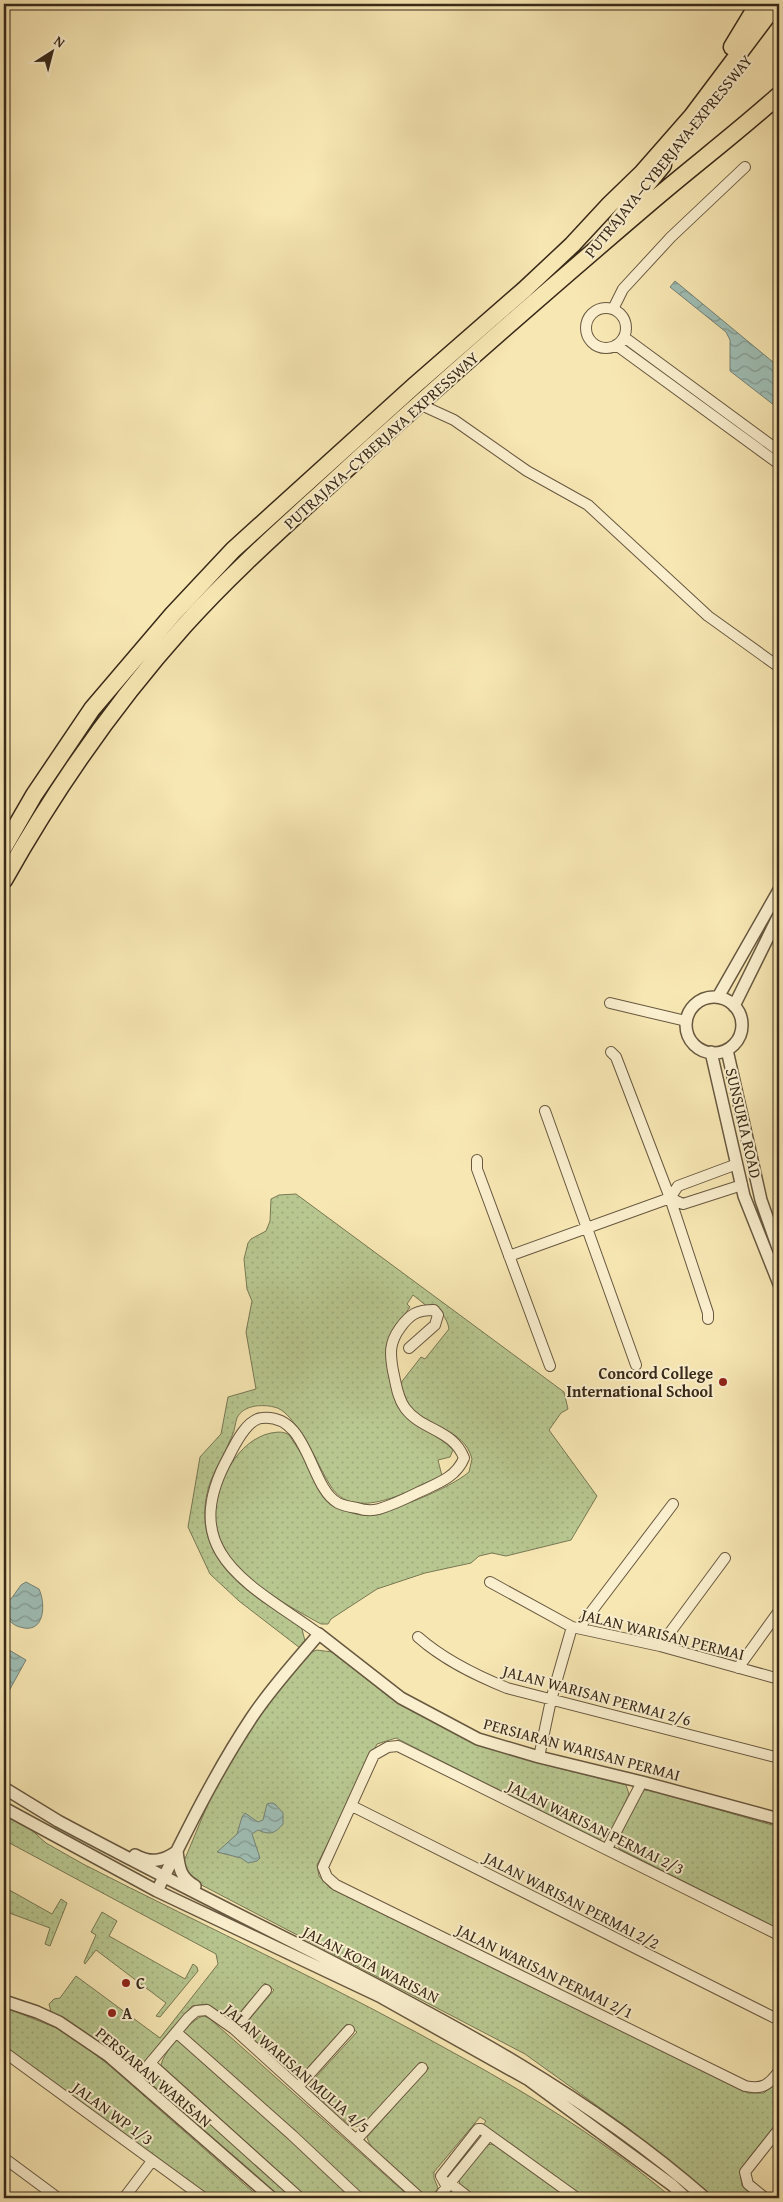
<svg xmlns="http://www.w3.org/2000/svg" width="783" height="2202" viewBox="0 0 783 2202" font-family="'Gentium Book Plus',serif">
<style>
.grass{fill:url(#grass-dots);stroke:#787854}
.water{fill:url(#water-waves);stroke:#768277}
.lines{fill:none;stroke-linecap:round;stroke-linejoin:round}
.minor-casing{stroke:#685840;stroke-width:12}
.tertiary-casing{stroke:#685840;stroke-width:14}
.trunk-casing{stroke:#382919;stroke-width:19}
.minor{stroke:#faefce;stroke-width:10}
.tertiary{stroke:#faefce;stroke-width:11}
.trunk{stroke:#f7e7b3;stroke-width:16}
.poi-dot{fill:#8f2418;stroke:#faefce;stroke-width:2}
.labels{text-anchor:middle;stroke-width:4;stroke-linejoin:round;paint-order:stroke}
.street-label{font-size:16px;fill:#382919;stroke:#faefce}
.poi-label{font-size:16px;font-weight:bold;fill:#382919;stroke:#faefce;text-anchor:start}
</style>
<defs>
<pattern id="grass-dots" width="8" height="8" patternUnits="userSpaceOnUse" patternTransform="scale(1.25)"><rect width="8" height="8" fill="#b8c790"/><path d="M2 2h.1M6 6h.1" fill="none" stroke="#9fab7c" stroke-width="1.8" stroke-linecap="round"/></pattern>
<pattern id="water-waves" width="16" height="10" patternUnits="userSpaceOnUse" patternTransform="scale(1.25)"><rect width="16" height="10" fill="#9fbeb5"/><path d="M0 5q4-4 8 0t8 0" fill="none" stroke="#839a92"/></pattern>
</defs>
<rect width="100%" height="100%" fill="#f7e7b3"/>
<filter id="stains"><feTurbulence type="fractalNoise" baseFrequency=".004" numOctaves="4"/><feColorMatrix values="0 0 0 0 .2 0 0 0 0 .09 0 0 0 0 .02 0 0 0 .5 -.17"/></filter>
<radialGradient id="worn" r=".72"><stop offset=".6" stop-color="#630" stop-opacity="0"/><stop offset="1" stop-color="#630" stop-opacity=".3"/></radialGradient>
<path class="grass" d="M296 1194 564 1392 568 1409 561 1413 549 1430 597 1496 571 1540 506 1556 492 1553 479 1556 471 1563 425 1573 377 1589 331 1619 328 1624H321C292 1608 240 1580 225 1549 219 1539 214 1525 215 1513 217 1481 238 1440 271 1433 278 1432 283 1431 289 1435L335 1505C344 1511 357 1516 368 1515 395 1510 449 1489 469 1472L472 1459C465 1428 423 1426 407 1403 403 1397 402 1390 400 1384L421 1357 425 1359 449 1329C447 1317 440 1311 431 1304L428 1307 413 1295 407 1304 410 1307C403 1317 393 1328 389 1340 383 1353 392 1398 401 1410 415 1428 438 1434 453 1450L450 1457 438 1460 442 1476C411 1489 354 1525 330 1485 318 1466 311 1444 296 1426 291 1419 284 1409 274 1407 262 1404 243 1405 237 1418 235 1423 235 1430 232 1436 226 1451 217 1465 211 1480 193 1531 215 1567 256 1597 270 1608 290 1616 302 1629L305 1641 300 1648 239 1601 210 1574 188 1527 200 1457 221 1434 228 1397 256 1389 246 1332 252 1301 247 1289 244 1259 248 1243 251 1239 266 1231 270 1221 271 1199 279 1195Z
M317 1650 332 1652 397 1703 468 1740 543 1764 626 1785 629 1794C622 1808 614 1836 598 1840L396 1738 377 1744 317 1865 319 1876 330 1888 748 2093H764L779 2078V2121L749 2158 740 2172 742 2186 757 2198H714L628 2128 525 2054 190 1879 185 1872 184 1861 210 1799 251 1724 306 1654Z
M644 1790 653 1791 779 1827V1930L620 1849 616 1844 618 1837 640 1793Z
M4 1813 27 1826 46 1843 83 1864C210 1929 339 1988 463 2058 537 2099 608 2143 672 2198H583L483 2125 486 2121 480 2117 434 2172V2178L438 2188 434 2194 426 2197C412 2188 370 2153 367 2137L429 2068 420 2062 362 2126 352 2127 310 2089 314 2079 357 2032 347 2024 303 2073 296 2076 291 2074 250 2039 244 2030 248 2021 274 1990 265 1983 234 2019 230 2020 207 2004 192 2006 143 2065 135 2068 129 2067 67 2021 51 2012 49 2004 54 1999 60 1998 76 1976 160 2038 218 1964 216 1954 4 1840Z
M4 1887 52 1914 61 1899 67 1903 50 1946 45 1944 50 1928 4 1911Z
M102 1912 117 1921 109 1936 185 1979 193 1964 197 1967 198 1971 160 2017 156 2016 166 2003 96 1950 85 1964 84 1962 96 1935 91 1932Z
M4 2007 59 2029 82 2044 110 2066 260 2198H212L4 2048Z
M204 2016 209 2018 411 2198H308L161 2065C163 2053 192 2017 204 2016Z
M151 2074H154L293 2198H280L146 2082Z
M492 2144 496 2146 568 2198H477L460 2185 459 2178 487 2145Z"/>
<path class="water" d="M675 281 779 367V409L730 371V340L726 332 670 287Z
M26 1582 39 1589C46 1604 45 1635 20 1627 14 1626 9 1620 4 1616V1599H11L21 1585Z
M4 1647 26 1660 4 1700Z
M271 1803 275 1804 283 1813V1824C275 1834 269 1835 258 1830L252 1834 260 1858 257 1861 248 1863 241 1858 217 1852 237 1834 242 1817 245 1813 258 1822 263 1820 267 1804Z"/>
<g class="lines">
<g class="minor-casing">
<path id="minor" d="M586 328a20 20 0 1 1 40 0a20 20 0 1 1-40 0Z
M613 309 623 289 671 237 745 167
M624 337 779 451
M616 345 779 464
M419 404 454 420 527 471 588 505 708 616 779 667
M610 1003 686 1021
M611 1052 616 1057 670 1198 708 1313V1319
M545 1111 636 1365
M477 1160V1169L550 1366
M670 1198 683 1204 742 1185
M509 1256 670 1198 678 1186 737 1164
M490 1582 572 1627 660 1646 779 1679
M579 1628 673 1504
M319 1634C252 1585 174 1554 229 1456 235 1444 247 1419 262 1418 309 1413 309 1487 338 1503 344 1506 351 1507 357 1508 363 1510 372 1511 379 1509 392 1505 405 1499 417 1493 436 1484 456 1478 464 1458 453 1429 422 1431 405 1408 397 1397 396 1383 393 1371 390 1354 389 1343 400 1328 410 1314 417 1310 434 1310L438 1315 435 1325 409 1348
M418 1637C444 1660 475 1675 507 1688L779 1758
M660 1646 725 1558
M738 1668 779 1611
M539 1757 551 1700 572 1627
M352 1806 779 2020
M607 1849 642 1782
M779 1935 398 1746 388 1747 374 1755 323 1867 327 1877 336 1885 745 2086C762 2090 769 2085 779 2071
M234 2029 266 1990
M176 2032 292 2135 359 2198
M4 2052 204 2198
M151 2064 300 2198
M136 2080 188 2018 196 2011 207 2010 234 2029 420 2198
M298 2087 349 2030
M356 2140 422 2068
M4 2158 58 2198
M450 2183 469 2198
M447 2187 441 2176 478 2129H481L577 2198
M124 2198 152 2161
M438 2198 489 2135
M765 2198 748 2184 745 2172 779 2129"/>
</g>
<g class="tertiary-casing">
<path id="tertiary" d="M718 997 779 890
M686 1025a28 28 0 1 1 56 0a28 28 0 1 1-56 0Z
M734 1006 779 915
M727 1050 761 1200 779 1251
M711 1052 744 1196 779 1284
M4 1788 58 1821C142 1866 227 1909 313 1952 451 2023 588 2095 705 2198
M4 1808 157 1891 379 1996 529 2080 672 2185 686 2198
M177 1851C179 1868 180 1877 195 1886
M135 1855C150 1863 162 1862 176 1852
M157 1891C186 1832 216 1771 252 1717 272 1687 296 1661 319 1634L401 1698 478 1739 539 1757 642 1782 779 1819
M4 2001 37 2012 59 2022 109 2056 272 2198"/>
</g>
<g class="trunk-casing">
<path id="trunk" d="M732 47 758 4
M618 220 663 165
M4 847 34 795 92 709 173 614 233 550 414 386 524 290 572 245 610 204 642 173 692 116 776 4
M4 880C54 791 116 702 184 626 235 569 293 519 349 467 448 377 549 289 651 202 693 166 738 132 779 95"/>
</g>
<use href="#minor" class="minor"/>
<use href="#tertiary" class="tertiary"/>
<use href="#trunk" class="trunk"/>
</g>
<g class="poi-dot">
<circle cx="723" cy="1382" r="5"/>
<circle cx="126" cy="1983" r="5"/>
<circle cx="112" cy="2013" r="5"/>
</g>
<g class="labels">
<g class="street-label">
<text transform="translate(668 156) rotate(-51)" y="6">PUTRAJAYA–CYBERJAYA EXPRESSWAY</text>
<text transform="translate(381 440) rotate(-42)" y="6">PUTRAJAYA–CYBERJAYA EXPRESSWAY</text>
<text transform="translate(744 1123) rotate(77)" y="6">SUNSURIA ROAD</text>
<text transform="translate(663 1634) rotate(14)" y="6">JALAN WARISAN PERMAI</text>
<text transform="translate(597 1695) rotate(15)" y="6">JALAN WARISAN PERMAI 2/6</text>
<text transform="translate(582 1749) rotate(15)" y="6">PERSIARAN WARISAN PERMAI</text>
<text transform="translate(596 1827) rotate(26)" y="6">JALAN WARISAN PERMAI 2/3</text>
<text transform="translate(572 1900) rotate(27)" y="6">JALAN WARISAN PERMAI 2/2</text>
<text transform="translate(371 1964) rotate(27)" y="6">JALAN KOTA WARISAN</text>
<text transform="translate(545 1971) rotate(26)" y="6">JALAN WARISAN PERMAI 2/1</text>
<text transform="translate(297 2068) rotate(41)" y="6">JALAN WARISAN MULIA 4/5</text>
<text transform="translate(154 2077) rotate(40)" y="6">PERSIARAN WARISAN</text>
<text transform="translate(113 2113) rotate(36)" y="6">JALAN WP 1/3</text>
</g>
<g class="poi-label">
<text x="713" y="1379" text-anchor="end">Concord College<tspan x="713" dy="18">International School</tspan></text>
<text x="136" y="1989">C</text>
<text x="122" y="2019">A</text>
</g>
</g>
<rect width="783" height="2202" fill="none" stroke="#f7e7b3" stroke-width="20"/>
<rect x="5" y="5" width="773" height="2192" fill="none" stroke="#382919" stroke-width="2.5"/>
<rect x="10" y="10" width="763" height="2182" fill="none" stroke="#382919"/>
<g transform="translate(52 52) rotate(36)" stroke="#faefce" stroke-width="4" paint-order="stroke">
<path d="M0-4L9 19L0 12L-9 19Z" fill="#382919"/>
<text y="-8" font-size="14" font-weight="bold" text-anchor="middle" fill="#382919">N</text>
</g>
<rect width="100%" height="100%" filter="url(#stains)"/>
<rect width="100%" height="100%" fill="url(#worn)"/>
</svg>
